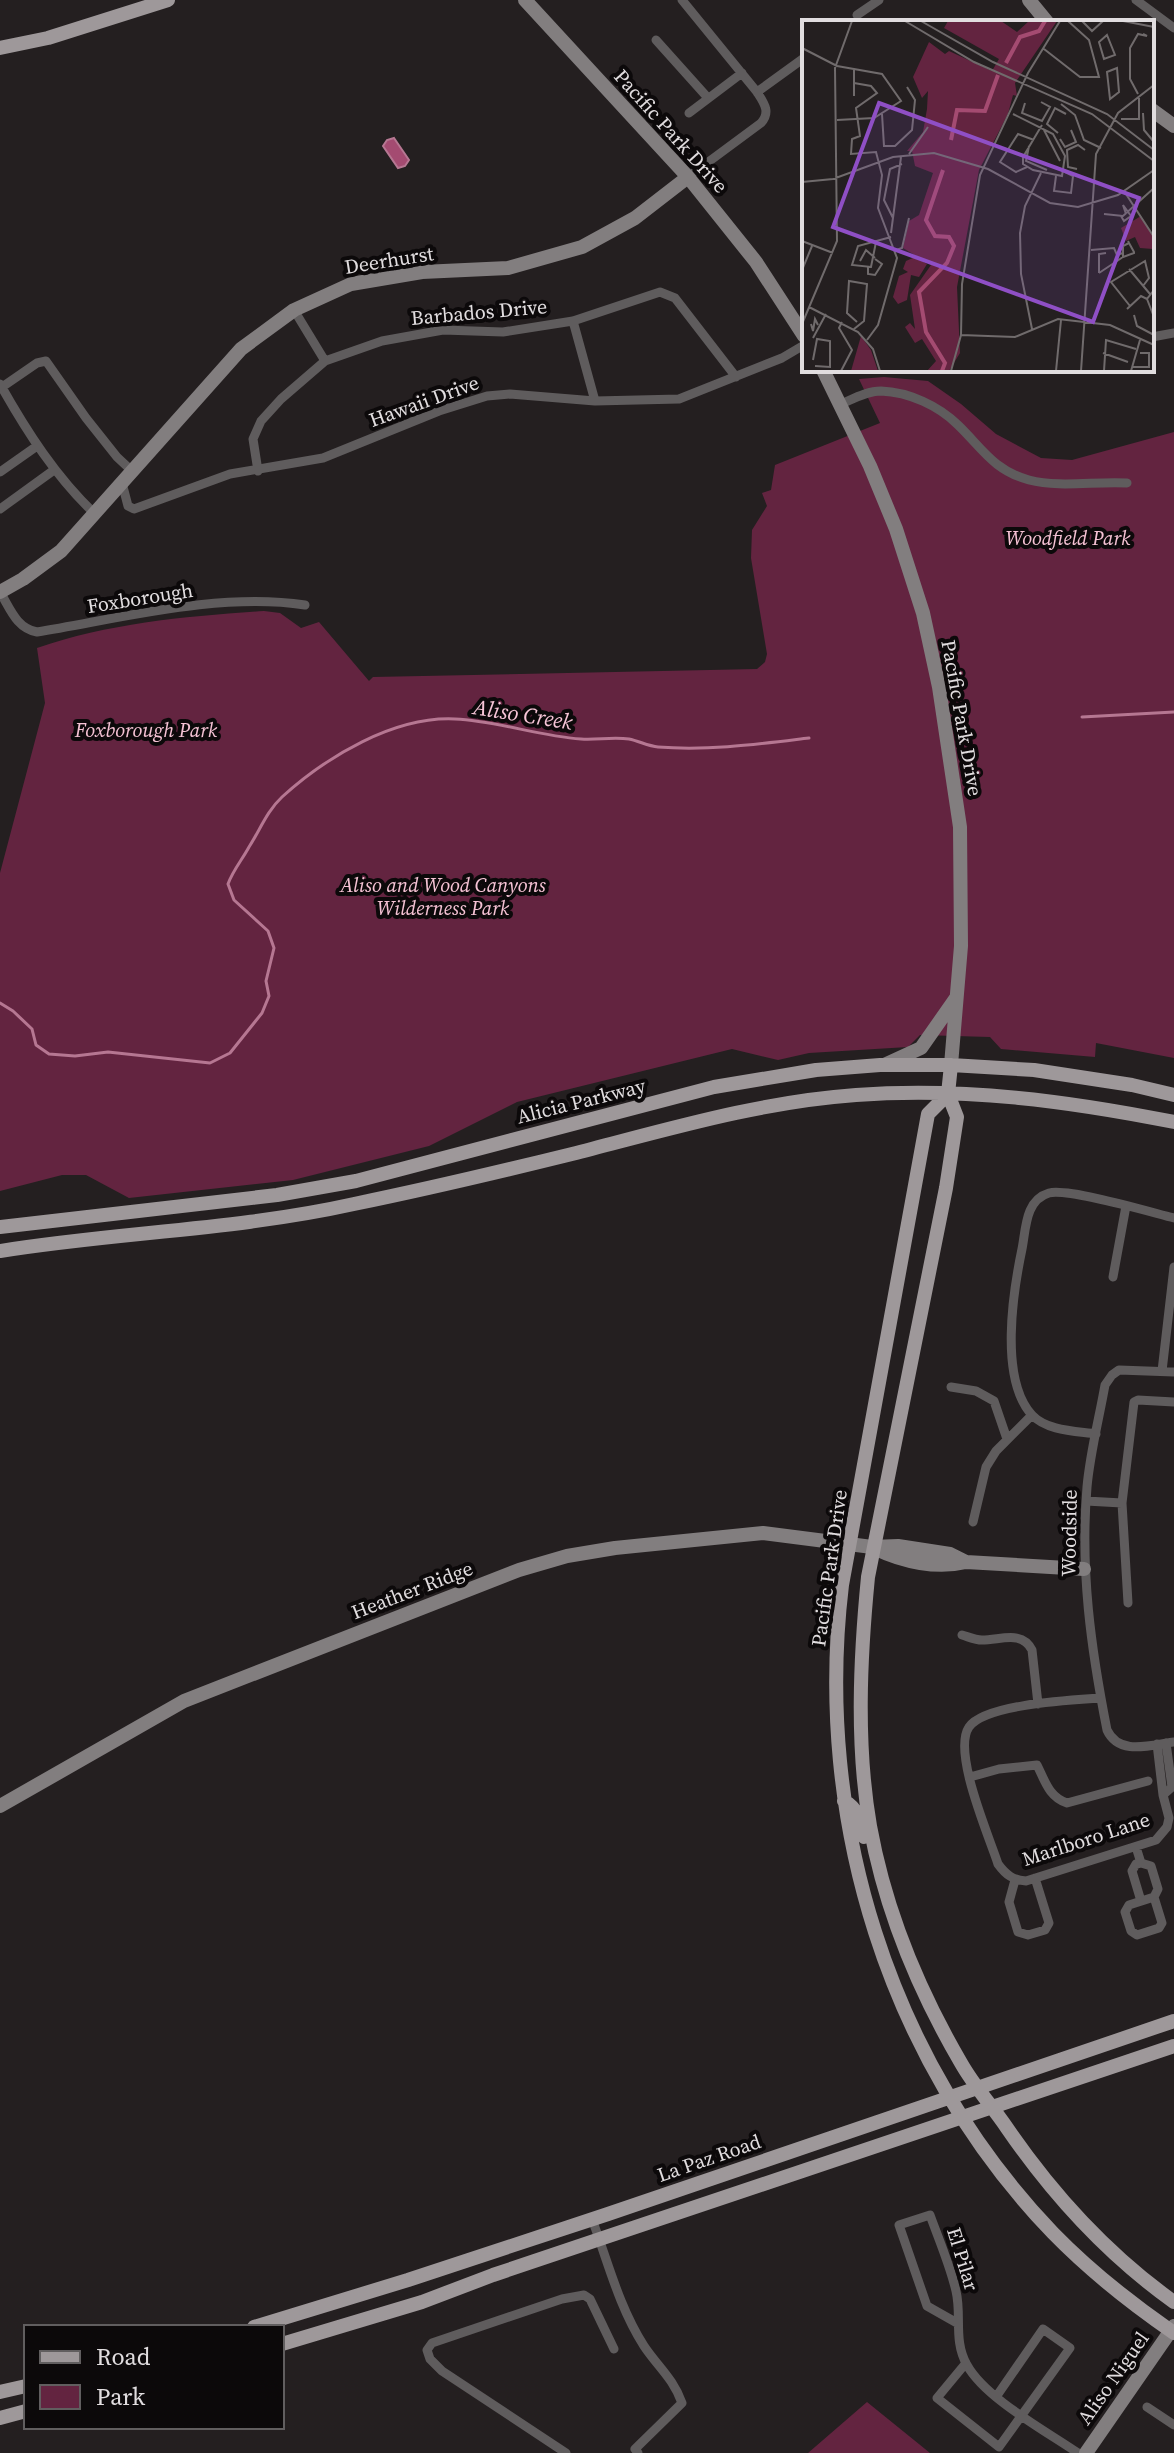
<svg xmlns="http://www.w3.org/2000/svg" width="1174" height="2453" viewBox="0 0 1174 2453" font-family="'Source Serif 4',serif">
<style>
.green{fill:#632440}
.water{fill:#a44b71;stroke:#b67792;stroke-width:2}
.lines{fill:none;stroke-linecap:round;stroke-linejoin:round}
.stream{stroke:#b67792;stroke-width:3}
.street{stroke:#5f5c5d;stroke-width:9}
.secondary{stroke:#827e7f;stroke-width:14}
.primary{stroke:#9e989a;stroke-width:14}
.labels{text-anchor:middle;stroke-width:8;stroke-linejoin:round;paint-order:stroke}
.street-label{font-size:20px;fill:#e1dddf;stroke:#0c090a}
.park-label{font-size:20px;font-style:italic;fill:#f6c3d5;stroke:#0c090a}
.water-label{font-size:22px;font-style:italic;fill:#f7c5d7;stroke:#0c090a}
.inset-river{fill:none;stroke:#a44b71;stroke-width:4}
.inset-road{fill:none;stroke:#706b6c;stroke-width:2}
.view{fill:#8f4fc5;fill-opacity:0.15;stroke:#8f4fc5;stroke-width:4}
.inset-edge{fill:none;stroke:#e1dddf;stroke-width:4}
</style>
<rect width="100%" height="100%" fill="#241f20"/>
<path class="green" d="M884 377 928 381 961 404 996 434 1041 458 1072 460 1174 432V1058L1096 1043 1095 1057 1001 1049 990 1037 920 1035 908 1047 809 1053 778 1060 732 1049 517 1102 429 1146 293 1180 129 1198 86 1175H62L0 1191V873L45 703 37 648C109 623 189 616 264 611L280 613 301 628 319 622 369 681 373 677 757 669 765 662 767 654 751 558 752 530 767 506 762 493 771 490 775 465 880 423 859 379Z
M867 2402 930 2453H808Z"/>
<path class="water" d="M394 138 409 160 405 166 398 168 383 146 387 140Z"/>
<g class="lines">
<path class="stream" d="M1082 717 1174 712
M0 1003 13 1011 32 1029 36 1045 49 1054 75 1056 108 1052 210 1063 230 1053 262 1013 269 996 266 981 274 948 268 931 234 900 228 884C233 870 242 860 249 847 260 830 267 811 282 797 326 757 394 716 455 719 498 721 538 736 581 739 597 740 612 737 629 739 639 741 648 746 658 747 709 751 759 744 809 738"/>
<path class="street" d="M682 0 757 92C764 103 771 112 761 123L688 177
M1136 0 1174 28
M857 15 879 0
M656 40 708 98
M757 92 804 58
M689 113 742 73
M294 310 325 361
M573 321 595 401
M1152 337 1174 333
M0 384C27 432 56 477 95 514
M2 387 37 363 46 361 86 418 117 457 132 471
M841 404C853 399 867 391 881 391 909 392 939 406 958 425 982 448 993 470 1029 480 1060 488 1095 481 1127 483
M258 471 253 439 261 421 281 399 325 361 382 341 443 330 503 332 573 321 660 292 675 298 736 377
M0 472 37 446
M122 483 128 506 134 509 230 474 323 458 439 411 487 396 510 394 595 401 679 399 782 358 804 345
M0 509 54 470
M0 592C10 608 16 628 37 632 122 618 220 592 305 605
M1113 1277 1126 1206
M1162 1371 1174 1267
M1174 1372 1119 1370 1112 1375 1105 1385C1099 1419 1090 1453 1087 1487 1080 1570 1091 1649 1107 1730 1119 1756 1150 1745 1174 1742
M951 1387 976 1391 994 1401 1007 1439
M1096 1434C1076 1431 1047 1431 1032 1415 999 1379 1013 1292 1022 1249 1026 1229 1025 1200 1049 1193 1069 1188 1150 1212 1174 1218
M1086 1501 1122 1503
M973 1522 986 1467 996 1451 1032 1415
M1128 1603 1122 1503 1134 1402 1138 1400 1174 1402
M962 1635C969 1637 975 1640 982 1640 1001 1640 1022 1630 1032 1650L1038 1704
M1100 1698C1072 1700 985 1704 969 1727 952 1752 989 1836 998 1864 1006 1875 1013 1880 1026 1881L1156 1840 1167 1827 1169 1818 1163 1795 1157 1744
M970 1777 999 1769 1037 1765C1045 1781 1049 1797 1067 1803L1148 1781
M1163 1795 1172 1787 1166 1743
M1136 1847 1141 1863 1151 1866 1158 1889 1154 1897 1162 1923 1159 1928 1137 1935 1131 1931 1125 1912 1129 1905 1154 1897
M1015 1880 1009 1902 1018 1932 1028 1935 1045 1930 1049 1923 1035 1878
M1141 1901 1132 1871 1136 1864 1141 1863
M592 2219C608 2262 619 2307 644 2346 658 2367 673 2378 682 2403L635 2449 638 2453
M957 2323 927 2306 899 2225 930 2215C939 2240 950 2265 956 2291 962 2316 953 2340 967 2365 985 2398 1046 2431 1078 2453
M966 2363 937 2398 999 2447 1070 2348 1043 2329 996 2397
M1147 2407 1174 2425
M566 2453 442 2371 430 2359 427 2350 432 2343 562 2299 584 2295 590 2299 614 2349"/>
<path class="secondary" d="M525 0 688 177 756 262 804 336
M1029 0 1047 22
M1152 110 1174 126
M823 370 870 466 896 529 923 613 939 687 960 827 961 946 951 1065
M0 592 23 579 61 551 241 349 294 310 351 284 422 272 508 268 582 247 635 218 688 177
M884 1065 921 1048 956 998
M876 1549C903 1562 937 1569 966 1562L1084 1569
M0 1806 184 1701 519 1570 567 1556 615 1548 763 1533 872 1547 898 1546 950 1554 966 1562
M1086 2453 1174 2326"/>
<path class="primary" d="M0 48 48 38 168 0
M951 1065 948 1094 957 1117 946 1188 868 1577C860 1659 856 1745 870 1826 885 1909 919 1991 961 2063 974 2086 992 2106 1007 2128 1053 2195 1108 2255 1174 2302
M948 1094 928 1114 842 1585C814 1819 888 2061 1053 2233 1089 2270 1132 2304 1174 2333
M0 1227 277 1195 356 1181 714 1087 816 1070 880 1065H951L1034 1070 1132 1085 1174 1095
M0 1251C118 1232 237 1230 354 1204 427 1189 499 1172 572 1154 666 1130 758 1102 856 1095 963 1087 1069 1101 1174 1122
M844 1801C858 1808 861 1822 864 1837
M254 2327 408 2280 608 2214 1174 2021
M282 2344 422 2302 493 2275 1174 2046
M0 2392 26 2386
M0 2418 26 2411"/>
</g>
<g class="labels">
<g class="street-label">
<text transform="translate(671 131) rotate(48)" y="7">Pacific Park Drive</text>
<text transform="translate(389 260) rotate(-9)" y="7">Deerhurst</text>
<text transform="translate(479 312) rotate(-5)" y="7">Barbados Drive</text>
<text transform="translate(424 401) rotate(-20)" y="7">Hawaii Drive</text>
<text transform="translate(140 598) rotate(-9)" y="7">Foxborough</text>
<text transform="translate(962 718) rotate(80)" y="7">Pacific Park Drive</text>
<text transform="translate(581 1101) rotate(-14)" y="7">Alicia Parkway</text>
<text transform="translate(1069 1533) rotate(-89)" y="7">Woodside</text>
<text transform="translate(829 1568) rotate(-82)" y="7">Pacific Park Drive</text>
<text transform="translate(412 1590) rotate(-21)" y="7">Heather Ridge</text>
<text transform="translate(1086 1839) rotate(-18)" y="7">Marlboro Lane</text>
<text transform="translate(709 2158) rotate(-19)" y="7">La Paz Road</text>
<text transform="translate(963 2259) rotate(73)" y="7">El Pilar</text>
<text transform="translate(1113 2378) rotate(-55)" y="7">Aliso Niguel</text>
</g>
<g class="park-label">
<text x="1068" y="545">Woodfield Park</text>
<text x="146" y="737">Foxborough Park</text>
<text x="443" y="892">Aliso and Wood Canyons<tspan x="443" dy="23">Wilderness Park</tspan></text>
</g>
<g class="water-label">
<text transform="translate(523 714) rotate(9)" y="8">Aliso Creek</text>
</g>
</g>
<g transform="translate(802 20)">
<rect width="352" height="352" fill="#241f20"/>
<path d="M146 1H199L215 12 227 1H255L213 63 215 76 211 75 206 94 177 150 155 267 158 333 147 351H125L134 341 120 319 113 323 103 307 108 303 113 309 108 275 129 245 101 228 107 201 117 195 131 153 113 146 110 131H105L121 112 125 89 126 71 120 78 111 57 127 22 143 34 147 31 190 51 197 39 142 8ZM339 196 350 214 351 229 338 228 333 217 324 221 319 208ZM113 237 125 244 117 257 109 255 105 280 96 284 91 277 97 256 106 252 101 249 104 241ZM59 316 69 330 76 351H49Z" fill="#632440"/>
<path class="inset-river" d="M204 43 218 17 237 11 243 1M149 120 155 90 183 91 196 55M140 351 143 343 124 312 117 272 145 243 152 226 147 217 133 216 124 200 141 150"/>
<path class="inset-road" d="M103 1 172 42 290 94 352 141M119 1 191 42 305 94 352 130M280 1 290 11 301 1M321 1 352 7M305 15 313 35 302 39 297 22ZM0 28 35 46M242 29 278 57H297L287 20 266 1M315 48 317 72 308 79 305 52ZM52 63 69 66 75 73 54 88 58 116 50 119 49 134 74 132 80 155 76 188 95 238 76 305 65 320M336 74 328 59V28L336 14 345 16 341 14M52 76V50M223 83 220 93 240 101 248 87 239 82M259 84 273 95 282 120 299 128M341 93 342 110 352 122M80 94 82 126H93L110 110 113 80 105 67M211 94 251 114 263 136 260 156 231 150 221 144V137M319 99H337V78M35 100 72 98 99 81 80 54 35 46M242 110 258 141M256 113 245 104 253 88 264 94M258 119 263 127 274 122 269 110M227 126 224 141 245 150M107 134 126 107M221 137 240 105M225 147 214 152 198 142 216 114 232 120M275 149 266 147 265 130 276 125 283 130M254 156 252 171 269 173 271 156 261 151M0 162 31 159 91 137 132 133 186 149 248 183 276 187 316 175 352 150M322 171 352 217M302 194 321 196 352 168M319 196 322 201 329 196 321 185 324 194M91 198 82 180 88 149 100 144M89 213 99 137M0 221 31 233M326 221 327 223 332 232V233L321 237V226L327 223M74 222 69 247 50 245 56 226 89 217M94 230 100 228 107 198M289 230 312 228 315 235 321 233M58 241 64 230 73 238M66 247V254L73 255 80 244 73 239M327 249 348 274M0 250 10 226M297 253 321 237M297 253V234L304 233M352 270 345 279 352 297M328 286 309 262 343 241 347 258 341 266M7 287 56 312 71 329 78 351M325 289 339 276 345 279M332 295 335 306 352 315M0 304 35 221 33 48 50 1M9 304 11 311 13 299 16 305M52 309 62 301 65 264 47 261 45 293 55 302M230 309 219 254 218 213 223 186 239 153M159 315 213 317 256 299 308 305 352 325M11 318 24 294M301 333 326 342M11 340 15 319 28 321V347L13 346M331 347H347V333H338M39 351 50 330 37 308 40 302M149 351 159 315 160 264 178 155 226 53 258 1M254 351 259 300M279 351 294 134 316 93 352 65M302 351 304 320 334 329M329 351 338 320"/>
<path class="view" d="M77 83 337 178 291 302 31 207Z"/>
<rect width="352" height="352" class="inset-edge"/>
</g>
<rect x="24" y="2325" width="260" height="104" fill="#0c090a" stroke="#615e5f" stroke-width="2"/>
<rect x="40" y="2351" width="40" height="12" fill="#9e989a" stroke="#615e5f" stroke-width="2"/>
<text x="96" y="2365" font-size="24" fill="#e1dddf">Road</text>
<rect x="40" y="2385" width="40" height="24" fill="#632440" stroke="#615e5f" stroke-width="2"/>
<text x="96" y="2405" font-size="24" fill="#e1dddf">Park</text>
</svg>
